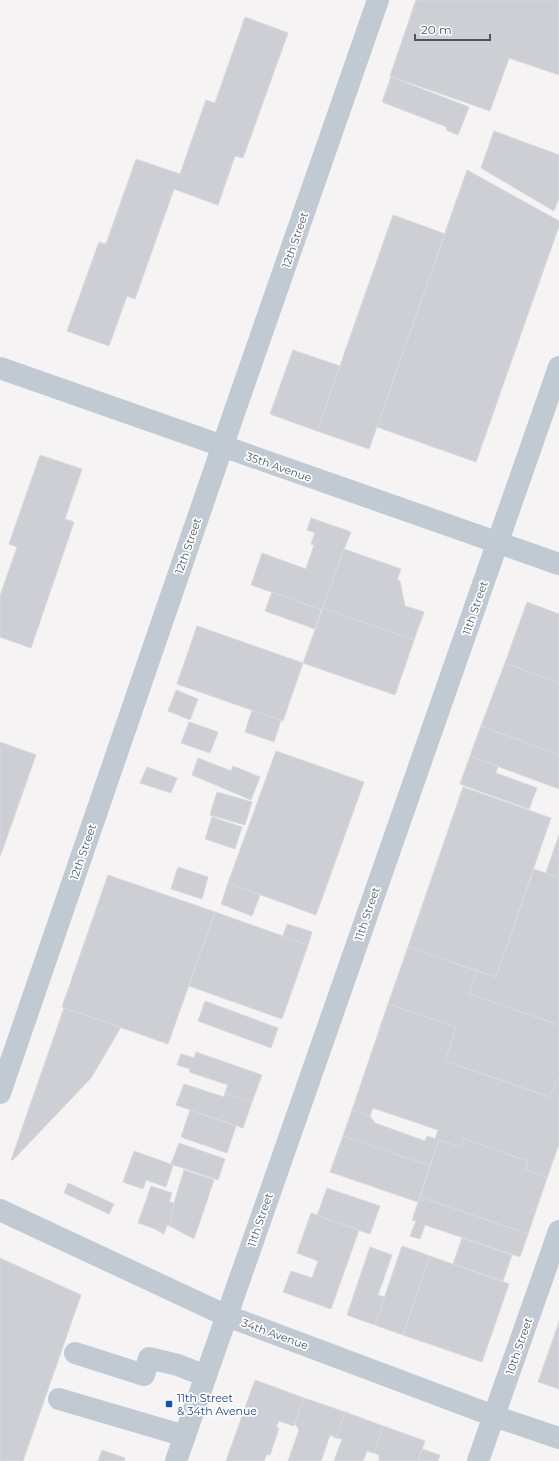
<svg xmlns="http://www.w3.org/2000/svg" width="559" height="1461" viewBox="0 0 559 1461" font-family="Montserrat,sans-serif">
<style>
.building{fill:#cdcfd5;stroke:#d7d9de}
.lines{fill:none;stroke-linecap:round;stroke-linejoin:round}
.minor{stroke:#c1cad2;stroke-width:22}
.transit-dot{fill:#1a4fb4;stroke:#fff;stroke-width:1.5}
.labels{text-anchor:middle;stroke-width:3.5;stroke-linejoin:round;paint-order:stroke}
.street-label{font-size:11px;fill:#4a5661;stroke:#fff}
.transit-label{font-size:11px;fill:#164399;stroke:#fff;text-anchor:start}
</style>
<rect width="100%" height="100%" fill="#f5f3f3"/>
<path class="building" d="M416 0H559V75L509 58 490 111 390 76Z
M245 17 288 33 243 158 235 156 218 205 174 189 135 299 127 296 109 346 67 331 99 242 106 244 136 159 180 174 206 100 215 103Z
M391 77 469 107 458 135 446 130 447 127 382 102Z
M494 131 559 155V198L554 211 481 168Z
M467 170 559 221V226L476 462 377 427Z
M393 215 445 234 369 449 317 431Z
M293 350 340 366 317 431 270 414Z
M40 455 82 469 65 519 74 522 31 648 0 637V596L17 547 9 544Z
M311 518 351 532 344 549 322 610 251 585 262 553 306 569 314 545 311 544 315 533 307 530Z
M344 549 401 569 397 580 400 581 405 606 424 612 414 640 323 608Z
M272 592 321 610 315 629 265 611Z
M527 602 559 614V683L505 663Z
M323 608 414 640 395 695 303 663Z
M197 626 303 663 283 721 177 684Z
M505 663 559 683V755L481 726Z
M176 690 198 699 190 720 168 711Z
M252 710 281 720 274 742 245 732Z
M189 722 218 732 210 753 181 743Z
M481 726 559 755V789L470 756Z
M0 742 36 755 0 857Z
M276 751 364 782 316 915 228 883Z
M470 756 498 766 496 773 537 788 529 809 460 784Z
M198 758 231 771 233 766 260 777 251 800 192 775Z
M147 767 177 778 171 793 140 783Z
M463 787 551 818 496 977 408 947Z
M217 792 252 802 245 825 210 815Z
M212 817 242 827 235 849 205 839Z
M559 835V857L552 855Z
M552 855 559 857V878L546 873Z
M178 867 208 877 202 899 171 889Z
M534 869 559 878V1025L469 994 477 971 496 977Z
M108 875 215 912 168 1044 62 1007Z
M228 883 260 895 252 916 221 904Z
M215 912 308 945 282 1019 189 986Z
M287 924 312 932 308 945 283 936Z
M408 947 477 971 469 994 559 1025V1080L557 1079 550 1097 445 1061 456 1027 388 1004Z
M205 1001 278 1028 271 1048 198 1021Z
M388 1004 456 1027 445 1061 550 1097 557 1079 559 1080V1144L547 1178 525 1169 528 1161 464 1139 461 1147 435 1139 438 1130 373 1108 370 1116 352 1110Z
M64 1008 121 1027 91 1078 13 1160H11Z
M196 1052 262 1075 252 1102 225 1093 228 1085 189 1072 190 1069 177 1065 181 1054 194 1058Z
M184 1084 224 1097 225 1093 252 1102 243 1128 176 1105Z
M190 1110 236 1126 227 1153 181 1137Z
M352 1110 370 1116 375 1123 425 1141 427 1136 439 1140 430 1166 343 1136Z
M343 1136 430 1166 418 1202 330 1172Z
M464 1139 528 1161 525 1169 547 1178 528 1234 420 1197 439 1140 461 1147Z
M179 1143 225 1159 218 1180 171 1164Z
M134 1151 173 1165 166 1187 146 1180 143 1189 123 1182Z
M184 1170 214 1180 194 1239 170 1226 174 1203Z
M68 1183 114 1204 109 1214 64 1193Z
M151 1186 172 1193 169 1202 174 1203 170 1226 167 1225 164 1234 153 1228 138 1223Z
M327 1188 380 1206 370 1234 317 1216Z
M420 1197 528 1234 520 1257 425 1225 420 1239 410 1236 416 1221 412 1220Z
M311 1213 359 1230 331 1309 283 1292 291 1271 312 1278 318 1261 297 1253Z
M462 1238 512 1255 503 1281 453 1264Z
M402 1246 430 1256 403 1335 375 1325Z
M370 1247 392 1255 378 1295 385 1297 375 1325 347 1315Z
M430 1256 509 1284 482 1362 403 1335Z
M0 1258 81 1295 23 1461H0Z
M559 1322V1389L538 1382Z
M255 1380 304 1398 294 1426 279 1421 276 1427 279 1428 270 1455 267 1454 264 1461H226Z
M304 1398 345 1412 336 1438 330 1435 321 1461H288L299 1430 295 1423Z
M345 1412 383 1426 374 1453 367 1451 363 1461H334L342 1439 336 1438Z
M383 1426 425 1441 418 1461H379V1455L374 1453Z
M422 1449 440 1455 438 1461H418Z
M102 1450 125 1458 124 1461H98Z"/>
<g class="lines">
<path class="minor" d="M0 368 559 564
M0 1093 234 413 378 0
M0 1210 227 1316 494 1416 559 1438
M75 1353 144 1375 149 1358 178 1365 206 1376
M59 1399 185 1436
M176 1461 559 367
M478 1461 559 1231"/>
</g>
<rect class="transit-dot" x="165" y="1400" width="8" height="8" rx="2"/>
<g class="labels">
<g class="street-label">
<text transform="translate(295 240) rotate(-71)" y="4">12th Street</text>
<text transform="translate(279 467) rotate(19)" y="4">35th Avenue</text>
<text transform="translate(188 546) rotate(-71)" y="4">12th Street</text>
<text transform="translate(475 608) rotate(-71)" y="4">11th Street</text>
<text transform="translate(83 852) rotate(-71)" y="4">12th Street</text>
<text transform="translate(367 914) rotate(-71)" y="4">11th Street</text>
<text transform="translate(260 1220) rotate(-71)" y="4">11th Street</text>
<text transform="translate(275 1334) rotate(20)" y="4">34th Avenue</text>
<text transform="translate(519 1346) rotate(-71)" y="4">10th Street</text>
</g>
<g class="transit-label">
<text x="177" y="1402">11th Street<tspan x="177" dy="13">&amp; 34th Avenue</tspan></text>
</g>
</g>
<path d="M415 34v6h75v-6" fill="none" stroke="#4a5661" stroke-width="2"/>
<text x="421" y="34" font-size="12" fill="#4a5661" stroke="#ffffff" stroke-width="3" paint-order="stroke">20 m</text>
</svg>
